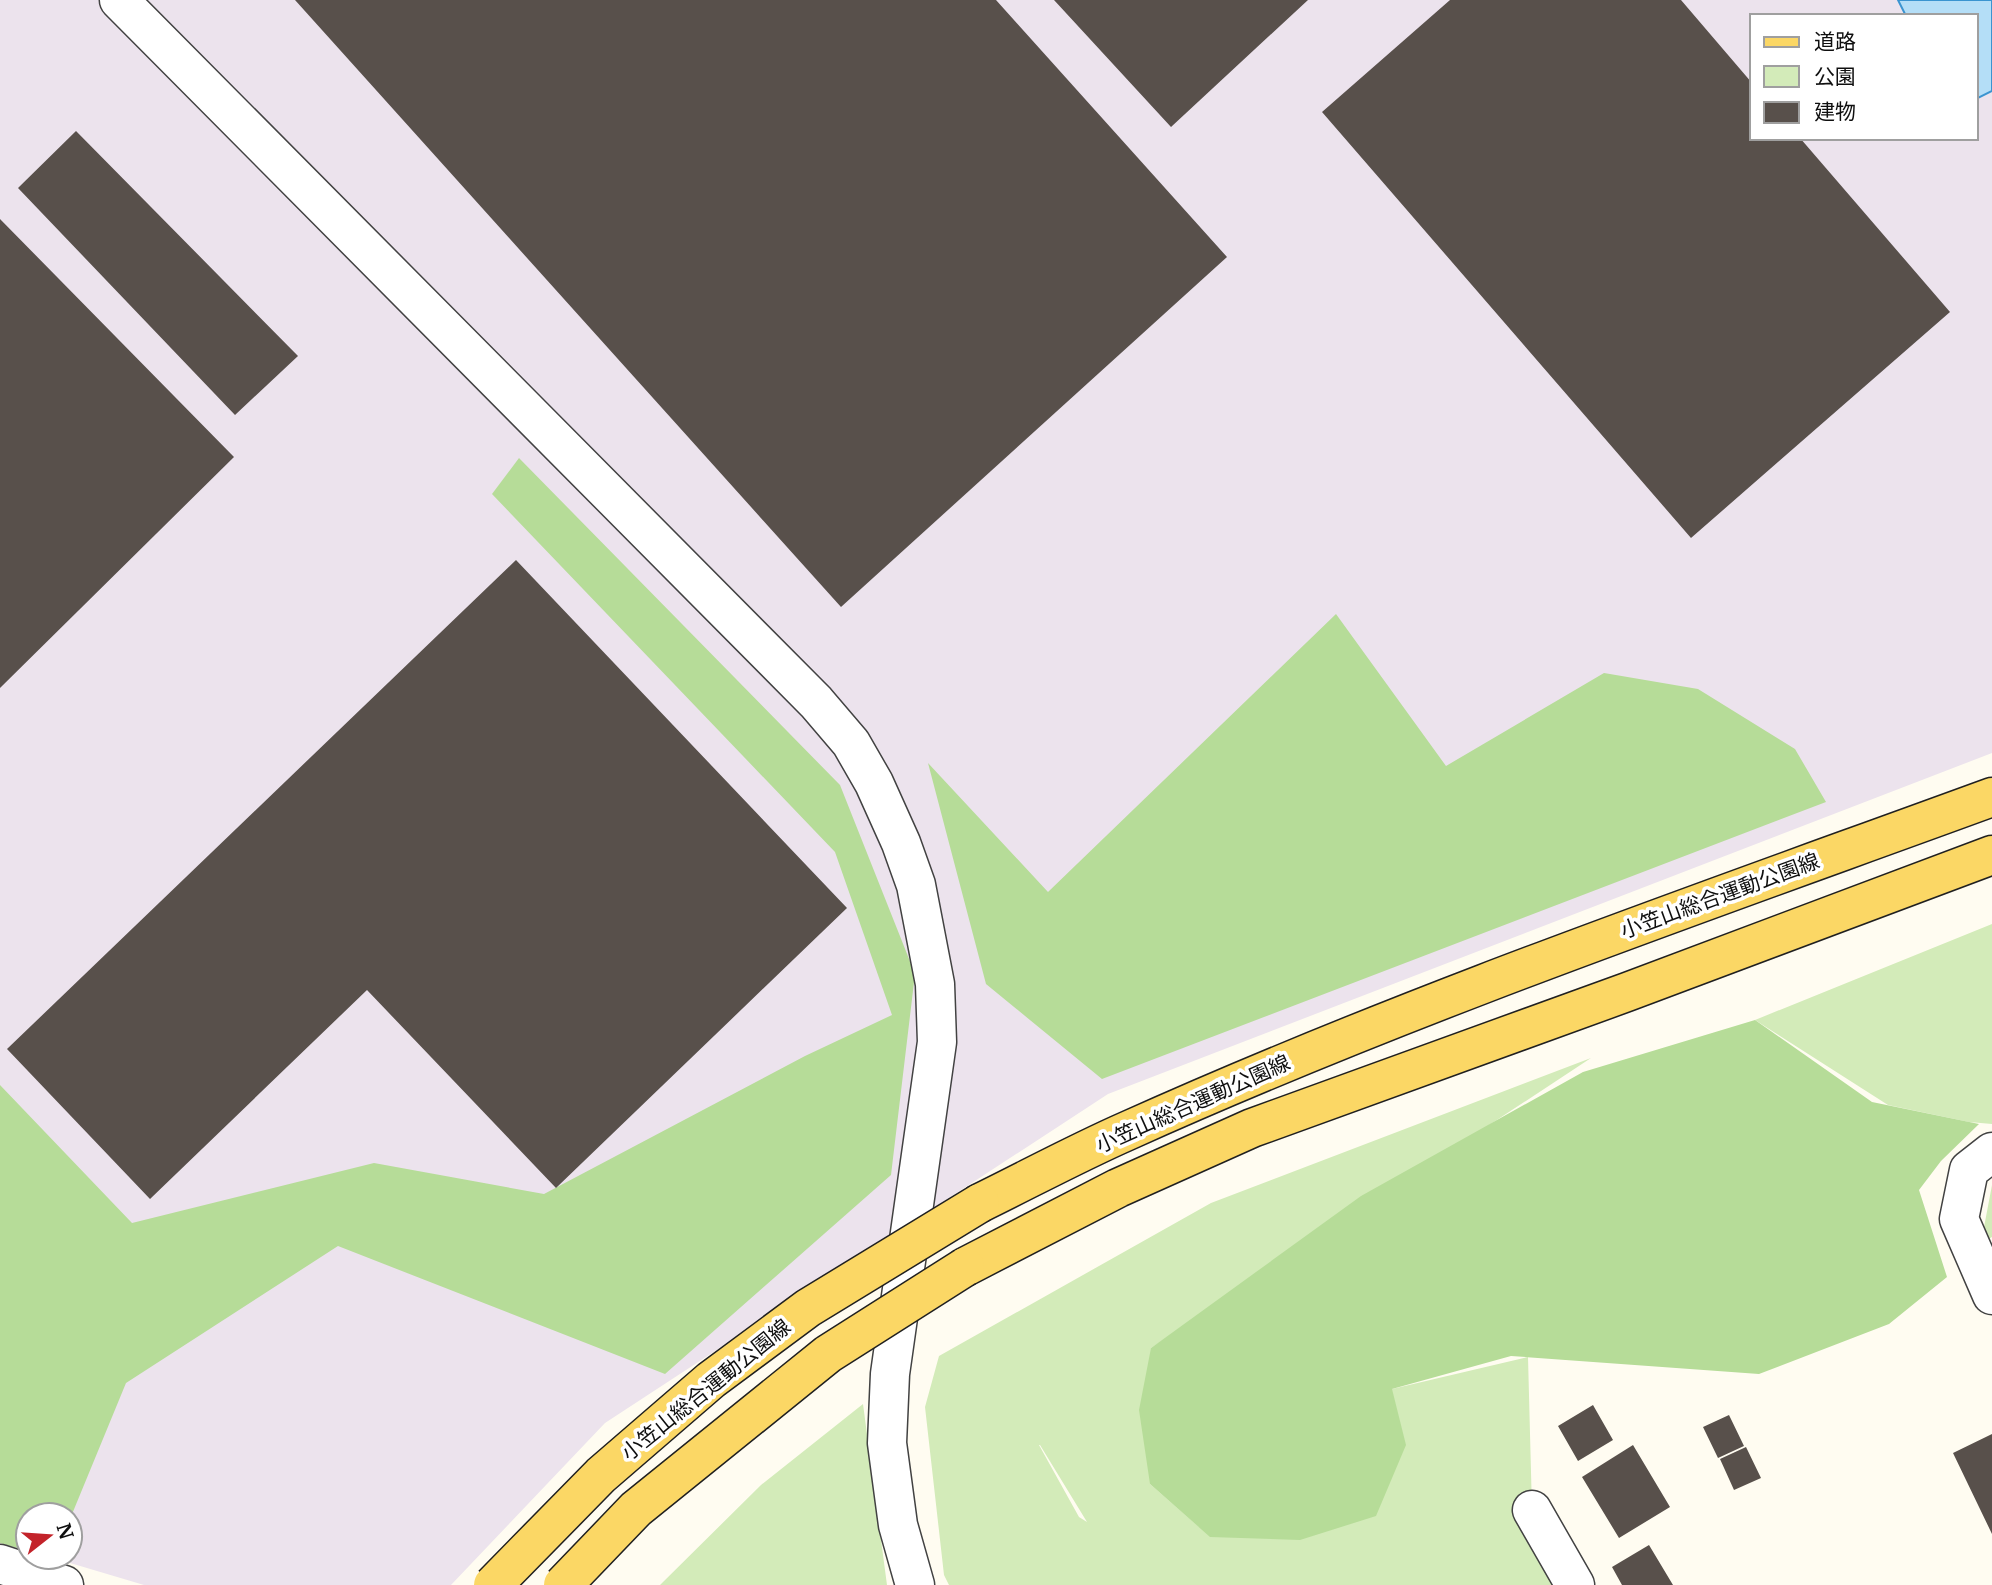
<svg xmlns="http://www.w3.org/2000/svg" width="1992" height="1585" viewBox="0 0 1992 1585" font-family="Merriweather,'Noto Sans JP',serif">
<style>
.industrial{fill:#ece3ed;fill-rule:evenodd}
.green{fill:#d3ebb9;fill-rule:evenodd}
.forest{fill:#b6dc98}
.water{fill:#b4def7;stroke:#3a94d0;stroke-width:2}
.building{fill:#58504b}
.lines{fill:none;stroke-linecap:round;stroke-linejoin:round}
.minor-casing{stroke:#424242;stroke-width:41}
.major-casing{stroke:#202020;stroke-width:41}
.minor{stroke:#fff;stroke-width:38}
.major{stroke:#fbd765;stroke-width:38}
.major-bridge-casing{stroke:#202020;stroke-width:41;stroke-linecap:butt}
.major-bridge{stroke:#fbd765;stroke-width:38}
.labels{text-anchor:middle;stroke-width:7;stroke-linejoin:round;paint-order:stroke}
.street-label{font-size:21px;fill:#0f0f0f;stroke:#fff}
</style>
<rect width="100%" height="100%" fill="#fffcf1"/>
<path class="industrial" d="M0 0H1992V753L1108 1094 605 1423 451 1585H144L50 1557H70V1515H28V1551L0 1543ZM1752 16H1976V138H1752Z"/>
<path class="green" d="M1992 924V1124L1969 1122 1888 1105 1755 1020Z
M1591 1058 1151 1348 1150 1484 1199 1527 1298 1538 1392 1389 1528 1357 1532 1510 1566 1585H949L944 1575 925 1407 939 1356 1211 1203ZM1039 1445H1040L1087 1522 1079 1517Z
M1992 1185V1237L1981 1243Z
M863 1404 887 1585H660L761 1485Z"/>
<path class="forest" d="M519 458 840 785 915 974 891 1175 665 1374 338 1246 126 1383 70 1519V1515H28V1551L0 1543V1085L132 1223 374 1163 544 1194 805 1056 892 1015 835 852 492 494Z
M1336 614 1446 766 1604 673 1698 689 1795 749 1826 802 1102 1079 986 984 928 763 1048 892Z
M1755 1020 1872 1102 1979 1124 1941 1161 1919 1190 1947 1277 1889 1324 1759 1374 1511 1356 1392 1389 1406 1445 1376 1516 1300 1540 1210 1537 1150 1484 1139 1410 1151 1348 1361 1196 1583 1072Z"/>
<path class="water" d="M1898 0H1992V91L1976 99V16H1906Z"/>
<path class="building" d="M295 0H996L1227 257 841 607Z
M1054 0H1308L1171 127Z
M1450 0H1681L1752 83V138H1800L1950 312 1691 538 1322 112Z
M76 131 298 356 235 415 18 188Z
M0 219 234 457 0 688Z
M516 560 847 908 556 1188 367 990 150 1199 7 1049Z
M1593 1405 1613 1440 1578 1461 1558 1426Z
M1729 1415 1744 1446 1718 1458 1703 1427Z
M1992 1434V1534L1953 1453Z
M1633 1445 1670 1507 1619 1538 1582 1477Z
M1746 1447 1761 1478 1734 1490 1720 1459Z
M1649 1545 1673 1585H1622L1612 1567Z"/>
<g class="lines">
<g class="minor-casing">
<path id="minor" d="M119 0 816 702 851 743 874 783 901 843 916 885 935 984 937 1042 890 1374 887 1443 898 1525 915 1585
M1992 1152 1969 1170 1959 1219 1992 1295
M1532 1510 1575 1585
M0 1564 64 1585"/>
</g>
<g class="major-casing">
<path id="major" d="M980 1203C1029 1179 1077 1153 1127 1131 1409 1004 1702 903 1992 797
M965 1267 1118 1188 1252 1128 1627 992 1992 855"/>
</g>
<use href="#minor" class="minor"/>
<use href="#major" class="major"/>
<g class="major-bridge-casing">
<path id="major-bridge" d="M493 1585 601 1475 711 1380 808 1308 980 1203
M563 1585 636 1509 828 1354 965 1267"/>
</g>
<use href="#major-bridge" class="major-bridge"/>
</g>
<g class="labels">
<g class="street-label">
<text transform="translate(1720 896) rotate(-20)" y="7">小笠山総合運動公園線</text>
<text transform="translate(1193 1104) rotate(-24)" y="7">小笠山総合運動公園線</text>
<text transform="translate(706 1390) rotate(-39)" y="7">小笠山総合運動公園線</text>
</g>
</g>
<rect x="1750" y="14" width="228" height="126" fill="#ffffff" stroke="#9f9f9f" stroke-width="2"/>
<rect x="1764" y="37" width="35" height="10" fill="#fbd765" stroke="#9f9f9f" stroke-width="2"/>
<text x="1814" y="49" font-size="21" fill="#0f0f0f">道路</text>
<rect x="1764" y="66" width="35" height="21" fill="#d3ebb9" stroke="#9f9f9f" stroke-width="2"/>
<text x="1814" y="84" font-size="21" fill="#0f0f0f">公園</text>
<rect x="1764" y="102" width="35" height="21" fill="#58504b" stroke="#9f9f9f" stroke-width="2"/>
<text x="1814" y="119" font-size="21" fill="#0f0f0f">建物</text>
<g transform="translate(49 1536) rotate(73)"><circle r="33" fill="#ffffff" stroke="#9f9f9f" stroke-width="2"/>
<path d="M0-5L12 26L0 18L-12 26Z" fill="#c3232a"/>
<text y="-10" font-size="19" font-weight="bold" text-anchor="middle" fill="#0f0f0f">N</text>
</g>
</svg>
